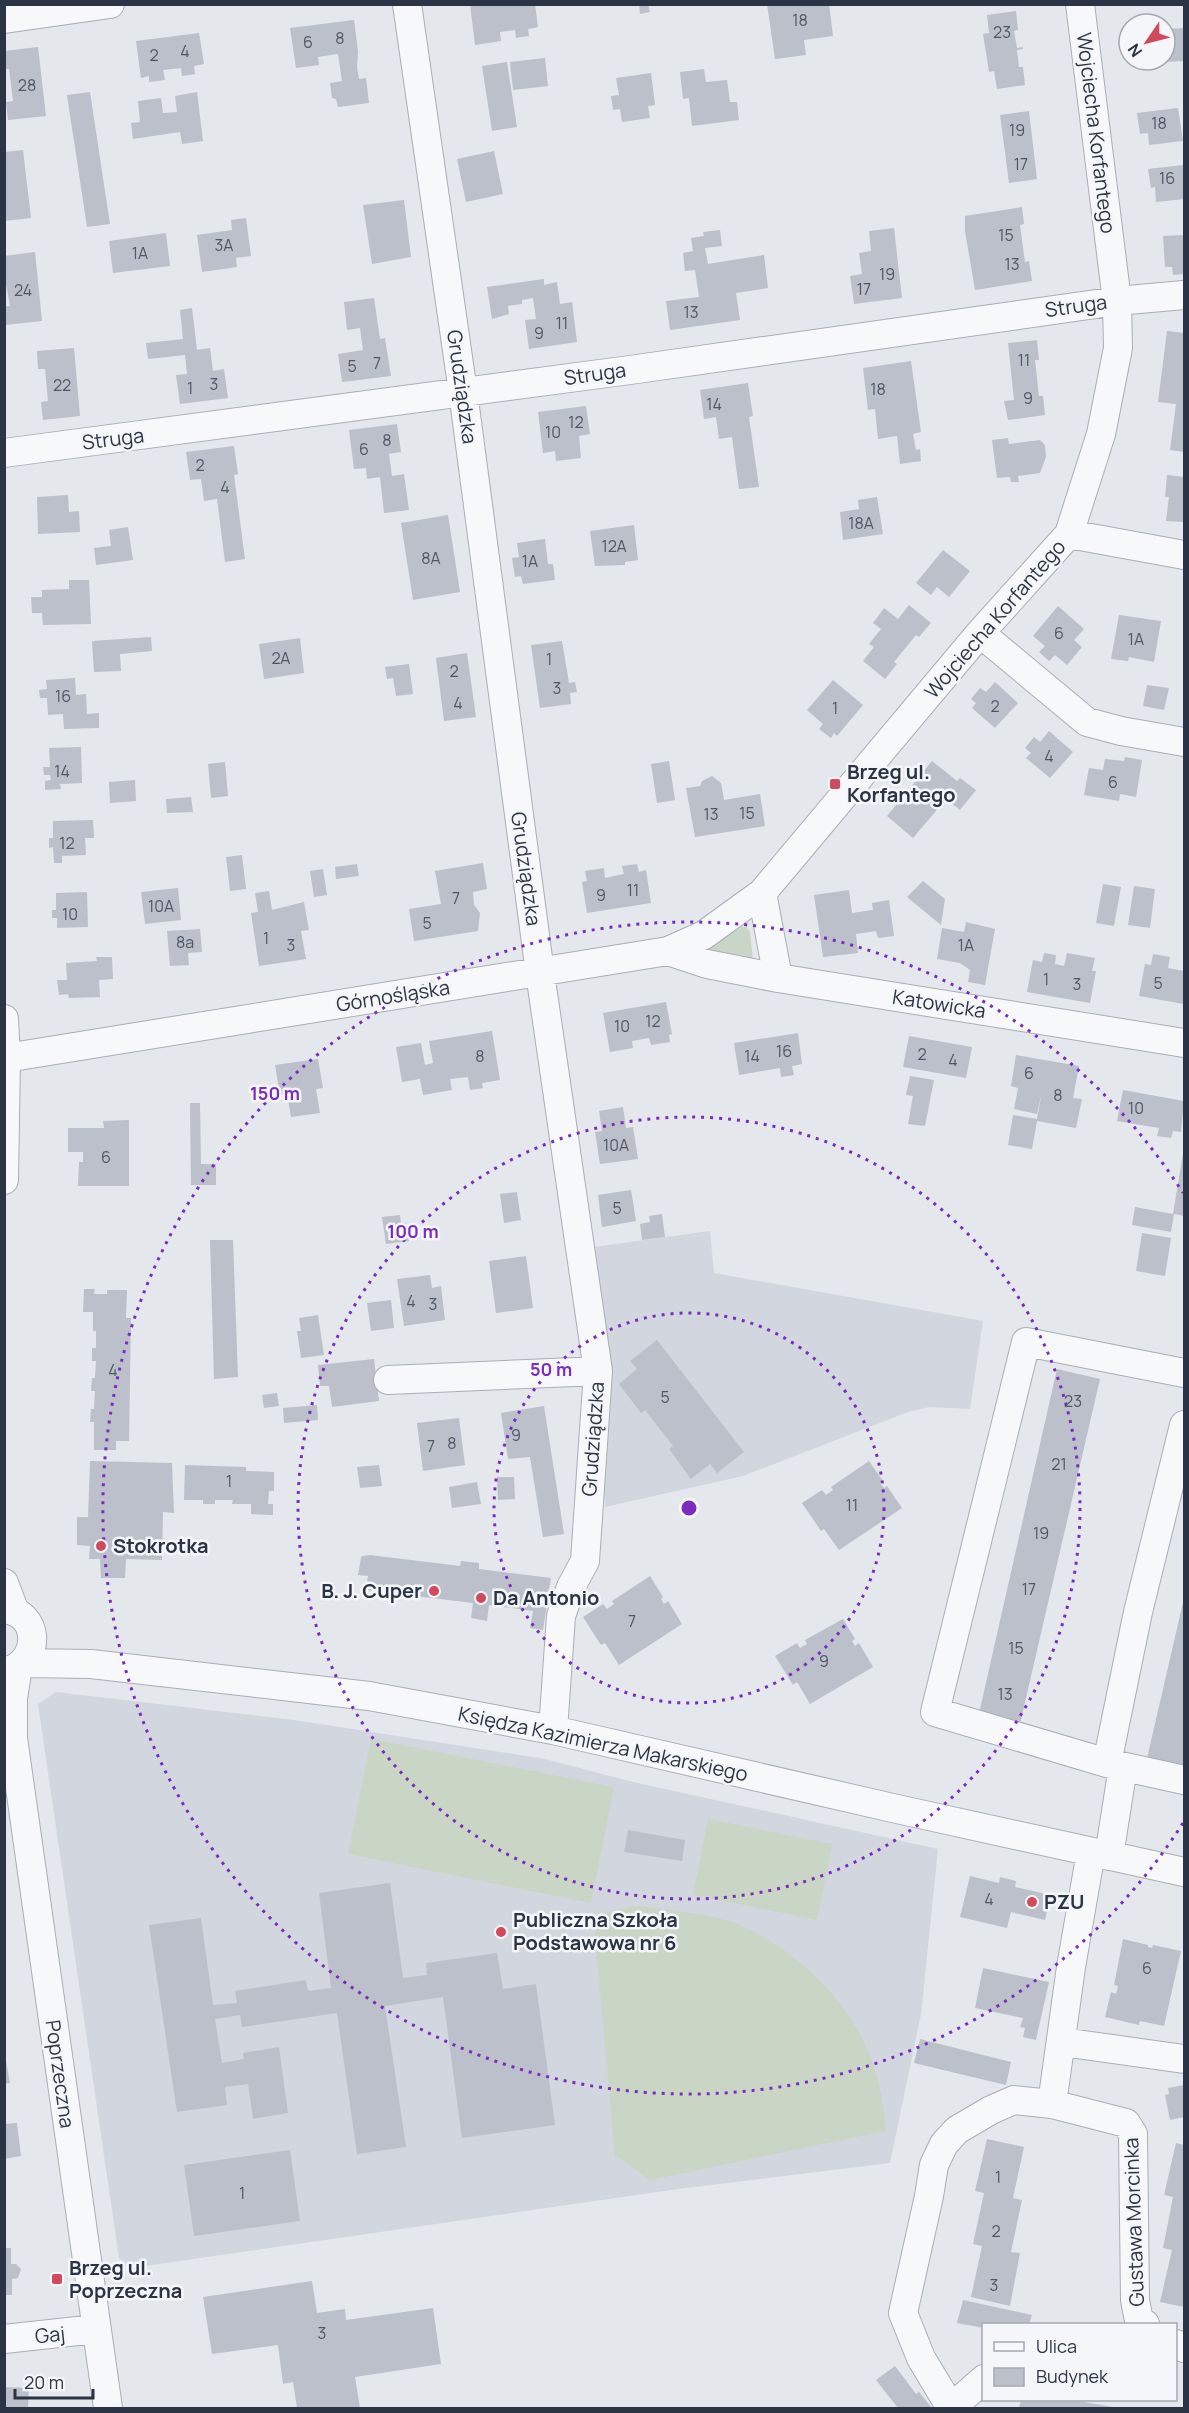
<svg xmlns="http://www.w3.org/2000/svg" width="1189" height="2413" viewBox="0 0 1189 2413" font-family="Manrope,sans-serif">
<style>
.built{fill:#d2d6de}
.grass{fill:#c9d6c5}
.building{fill:#bbc0ca}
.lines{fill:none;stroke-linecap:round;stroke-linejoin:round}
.minor-casing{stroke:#a9aeb7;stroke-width:30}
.minor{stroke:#f7f8fa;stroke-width:28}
.ring{fill:none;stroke:#7b2cbf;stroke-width:3;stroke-dasharray:3 6}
.poi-dot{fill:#d1495b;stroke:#f4f6f9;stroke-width:2}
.labels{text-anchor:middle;stroke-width:5;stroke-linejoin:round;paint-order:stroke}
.number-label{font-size:16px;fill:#4f5766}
.street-label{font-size:20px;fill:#2b3445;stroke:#f4f6f9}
.poi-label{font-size:20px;font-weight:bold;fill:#2b3445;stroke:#f4f6f9;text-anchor:start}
.centre{fill:#7b2cbf;stroke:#f4f6f9;stroke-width:3}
.ring-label{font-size:18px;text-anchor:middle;font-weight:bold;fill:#7b2cbf;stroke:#f4f6f9;stroke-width:5;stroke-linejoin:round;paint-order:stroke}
</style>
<rect width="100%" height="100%" fill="#e4e7ec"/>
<path class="built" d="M710 1231 714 1273 983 1321 970 1409 929 1407 908 1412 743 1476 605 1507 594 1247Z
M56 1692 294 1720 545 1759 633 1782 938 1849 921 2014 890 2163 678 2189 131 2268 119 2258 38 1704Z"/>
<path class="grass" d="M742 927H746L750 932 753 960 708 956 706 947Z
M371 1739 614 1787 591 1903 348 1854Z
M708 1819 832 1844 817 1920 693 1895Z
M636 1906C665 1910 713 1913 740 1925 801 1953 857 2007 876 2073 882 2092 884 2112 886 2131L650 2180 615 2155 593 1916Z"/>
<path class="building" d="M470 4H535L538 27 528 29 529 36 516 38 515 30 500 32 501 41 475 45Z
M639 4H648L650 12 640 14Z
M767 4H829L833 36 804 40 806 55 775 59Z
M1016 11 1018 30 1014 31 1017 48 1023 47V49L1017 50 1019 67H1023L1025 85 997 89 994 71 989 72 983 34 989 33 987 15Z
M354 20 358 51 357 67 359 79 366 78 369 103 338 107 336 99 332 98 330 83 342 81 338 54 318 57 319 65 296 68 290 28Z
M1184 28V61L1165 62V29Z
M199 33 204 64 194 66 195 74 182 76 181 68 163 70 165 80 149 82V76L141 78 136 41Z
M38 47 46 116 8 120 6 102 13 101 9 69H4V51Z
M545 58 548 86 513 90 510 62Z
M507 62 517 127 492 131 482 66Z
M704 69 706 82 727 80 730 102H737L739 120 692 126 689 98 683 99 680 72Z
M651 73 655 105 648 106 650 118 622 122 620 109 613 110 611 96 619 95 616 78Z
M90 92 110 224 87 227 67 95Z
M197 92 203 141 182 144 180 132 133 139 131 123 140 122 138 101 161 98 163 113 177 112 175 96Z
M1178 108 1183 141 1149 145 1148 133 1140 134 1137 113Z
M1029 111 1037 179 1009 183 1000 115Z
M23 150 31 218 4 221V152Z
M494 151 503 194 466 202 457 159Z
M1184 165V199L1156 202 1155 187 1151 188 1148 169Z
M404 200 411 257 372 264 363 205Z
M1022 207 1024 224 1020 225 1025 262 1029 261 1032 281 975 290 965 231V216Z
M246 218 251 256 236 258 237 267 202 272 197 235 232 230 231 220Z
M894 228 902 298 854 304 850 276 862 274 859 253 871 251 869 231Z
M720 230 722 246 705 248 708 264 764 255 768 288 736 293 740 320 670 330 666 301 699 297 695 270 685 271 683 253 693 251 691 238 704 236 703 232Z
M166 233 170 266 113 273 109 241Z
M1184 235V274L1173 275 1172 267H1165L1163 236Z
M35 252 42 321 5 325 4 306H10L4 274V256Z
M544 279V285L557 282 560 304 572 302 577 342 529 349 525 320 536 319 533 298 522 300V304L508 306 509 314 492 319 487 287Z
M374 298 380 339 385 338 391 376 342 382 338 354 363 350 360 328 347 330 344 302Z
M192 308 197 350 210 348 213 371 224 369 228 398 180 404 176 375 187 374 185 355 148 359 146 343 183 339 180 310Z
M1167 331 1184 333V452L1170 450 1176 404 1158 402Z
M1037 340 1039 360H1035L1039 396H1043L1045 415 1008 420 1004 401 1014 400 1008 343Z
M74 348 80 416 43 420 41 402 48 401 45 369H38L37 351Z
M911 361 921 432 913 434 916 450 920 449 921 461 900 464 897 436 878 439 875 409 868 410 863 368Z
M748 383 753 416 749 417 759 487 739 489 732 437 719 439 716 417 704 419 700 390Z
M586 406 590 434 579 436 581 458 556 461 555 451 543 453 538 412Z
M397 424 401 452 389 454 392 476 404 474 409 510 384 513 380 477 367 479 366 468 354 469 349 430Z
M1008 438 1009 444 1040 440 1045 445 1046 457 1040 473 1018 476 1019 482H1011L1010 477 997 478 992 440Z
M234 446 238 474 234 475 245 559 225 562 217 499 204 501 201 479 190 480 186 452Z
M1167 475 1184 477V522L1166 521 1169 497H1165Z
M68 495 69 512 79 511 80 532 38 534 37 497Z
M877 497 883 534 843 540 840 512 859 509 858 500Z
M448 515 460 592 413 600 401 523Z
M634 525 638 560 625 562V565L595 566 590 531Z
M128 527 133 560 96 565 94 548 111 546 109 530Z
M545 539 548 564H553L555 580 523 584 521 576 515 577 512 558 519 557 517 543Z
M943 550 970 571 949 597 937 587 931 595 916 583Z
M69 580H89L91 624 43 625 42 613H32L31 597H42V590L69 589Z
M909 605 931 623 919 637 916 635 894 662 897 664 885 679 863 661 874 647 869 644 881 629 873 623 884 608 898 619Z
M1058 606 1084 629 1074 640 1082 647 1067 665 1055 655 1049 661 1039 652 1045 646 1033 636Z
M1119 615 1161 621 1154 662 1129 657 1128 661 1111 659Z
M151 637 152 651 120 654 121 671 94 672 92 641Z
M300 638 304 673 264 679 259 644Z
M562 641 569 683 575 682 577 692 570 693 571 704 540 708 531 645Z
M467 653 476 717 444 721 436 658Z
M409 664 413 694 396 696 393 678 387 679 385 667Z
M75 678 76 695 86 694 87 714 99 713V728L64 729 63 714 48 715 47 698H40L39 690 47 689 46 680Z
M833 680 863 705 837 736 834 733 831 738 819 729 823 724 807 710Z
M995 682 1018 703 995 728 972 708 976 703 971 699 980 688 986 692Z
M1147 685 1169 688 1164 710 1143 706Z
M1049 731 1073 752 1050 778 1026 758 1031 753 1025 748 1034 737 1040 742Z
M81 747 82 783 60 784 61 789 45 790V781L51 780 50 775H44L43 767H50L49 748Z
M1125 757 1142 760 1136 797 1120 794 1119 801 1084 795 1089 768 1103 770 1105 759 1124 761Z
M669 761 675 800 657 803 651 764Z
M932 761 957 781 960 778 976 790 960 810 946 799 913 838 887 816Z
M225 762 228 796 211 798 208 764Z
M712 776 721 783 724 800 760 794 765 826 695 837 686 788 700 786 702 781Z
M135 780 136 801 110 803 109 782Z
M191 797 193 812 167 813 166 799Z
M93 820 94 838H85L86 855 62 856V863H54L53 847 49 848V838H53V821Z
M242 855 246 889 230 891 226 857Z
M483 863 487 889 473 892 474 905 480 913 478 931 414 941 409 909 441 904 435 871Z
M357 864 359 876 336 879 335 867Z
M637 864 639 872 646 870 651 903 587 913 582 882 587 881 585 871 604 868 605 878 624 874 622 866Z
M323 869 327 895 314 897 310 871Z
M923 881 945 899 941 925 907 897Z
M1103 884 1121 887 1114 926 1096 923Z
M1134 886 1155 889 1150 928 1128 925Z
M178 888 181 920 145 924 141 892Z
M849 890 852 913 873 910 872 903 889 900 894 936 878 938 876 931 856 934 858 953 823 957 814 895Z
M269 891 272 910 304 902 309 930 301 931 306 959 259 966 251 913 258 912 255 893Z
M87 892 88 927 57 928V918H52V910H56V893Z
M966 922 995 929 985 985 968 982 970 970 960 963 937 959 942 928 964 932Z
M200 929 202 952 188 953 189 965 170 966 167 931Z
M1044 953 1056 955 1055 964 1064 966 1067 953 1095 958 1092 971H1096L1090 1003 1027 992 1033 960 1042 962Z
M1153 954 1170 957 1168 968 1184 971V1004L1139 996 1145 964 1151 965Z
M96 957H112L113 979 99 980 100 997 69 998 68 994 59 995 57 980H67L66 963 97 961Z
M666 1002 672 1034 669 1035 670 1042 651 1045 649 1038 632 1041 633 1048 610 1052 603 1013Z
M492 1031 500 1080 482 1083 483 1088 470 1090 468 1077 450 1079 452 1090 423 1095 420 1079 402 1082 396 1047 421 1043 425 1065 433 1063 429 1041Z
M798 1033 802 1064 792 1066 794 1075 781 1077 780 1068 739 1075 734 1043Z
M909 1036 972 1047 966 1078 903 1067Z
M1016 1055 1079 1066 1073 1098 1082 1099 1076 1128 1037 1121 1032 1149 1008 1145 1013 1115 1037 1119 1042 1092 1037 1114 1014 1109 1018 1088 1011 1086Z
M318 1059 323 1088 316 1089 320 1113 291 1117 287 1094 280 1095 275 1065Z
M910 1076 934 1080 925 1126 908 1124 913 1096 906 1095Z
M1123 1090 1184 1101 1181 1132 1173 1131 1171 1138 1157 1136 1159 1128 1117 1121Z
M190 1103H200L201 1164H216V1185H191Z
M623 1107 626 1128 633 1127 638 1159 600 1164 595 1132 602 1131 599 1111Z
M129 1120V1186H78L79 1162H83V1152H68V1128H104L103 1121Z
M1183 1153 1184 1216 1174 1214 1171 1232 1132 1225 1135 1207 1173 1214Z
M631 1190 636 1221 602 1227 598 1195Z
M517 1192 521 1220 504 1223 500 1194Z
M662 1214 665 1237 642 1240 640 1224 650 1222 649 1216Z
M400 1215 401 1224 406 1223 409 1241 386 1244 382 1217Z
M1142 1233 1171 1238 1165 1276 1136 1271Z
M210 1240H233L238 1377 214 1379Z
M526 1256 533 1308 496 1313 489 1261Z
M430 1275 432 1288 441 1286 445 1320 404 1326 397 1279Z
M84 1289H95L94 1294H107V1290H127L126 1318H131L129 1441H116V1450H94V1422H90L91 1409H94L95 1391H91L92 1378H95L96 1361H92V1348H96V1331H93V1312H83Z
M391 1300 394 1328 371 1331 367 1303Z
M318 1315 324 1355 301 1358 297 1331H301L299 1318Z
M657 1340 744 1452 717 1473 710 1464 691 1479 669 1449 673 1446 645 1410 641 1413 619 1384 637 1369 630 1361Z
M374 1359 379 1401 332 1407 329 1386H320L318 1365Z
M1057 1369 1100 1379 1019 1728 978 1718Z
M277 1393 279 1406 264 1408 262 1395Z
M317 1405 318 1420 284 1423 283 1408Z
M544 1406 564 1534 543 1537 530 1457 508 1459 501 1413Z
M459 1418 465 1465 423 1471 417 1423Z
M90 1461 172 1463 174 1513 163 1512 162 1560 126 1559 125 1578H101L100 1559H89L90 1546 77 1545V1517H88Z
M869 1461 883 1481 880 1483 884 1488 887 1486 902 1508 839 1550 824 1529 821 1531 802 1503 822 1490 826 1495 833 1490 831 1487Z
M185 1465 246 1467V1471L274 1472V1491H269L268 1504H273V1515L251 1514V1504H232L233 1500H215V1504H203V1500H184Z
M379 1465 382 1486 360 1488 357 1467Z
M497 1477H514L515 1499 498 1500Z
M477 1482 481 1504 452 1508 449 1487Z
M370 1555 460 1566 461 1561 479 1563V1569L551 1578 543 1630 530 1628 533 1611 489 1605 487 1621 471 1618 473 1603 366 1590 368 1576 358 1575 361 1558 362 1556Z
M650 1576 663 1597 661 1599 664 1604 668 1601 682 1624 619 1665 605 1643 601 1645 583 1617 603 1604 607 1609 614 1604 612 1601Z
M1184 1598V1776L1145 1767Z
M843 1619 855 1639 852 1641 855 1646 859 1643 873 1667 810 1704 797 1682 793 1685 775 1656 797 1643 800 1648 807 1644 805 1640Z
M628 1830 685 1840 682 1861 624 1852Z
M970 1876 999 1883 1000 1877 1016 1881 1015 1887 1051 1895 1045 1920 1011 1912 1007 1928 960 1917Z
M390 1883 403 1978 427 1975 426 1963 497 1953 503 1989 536 1984 555 2125 462 2138 443 1997 385 2006 406 2147 357 2154 337 2013 242 2027 240 2015 215 2019 222 2063 244 2059 243 2053 279 2047 288 2113 253 2119 248 2084 225 2087 227 2105 177 2112 149 1925 201 1918 213 2005 237 2003 235 1991 306 1980 308 1991 331 1988 319 1893Z
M1123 1939 1148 1945V1947L1152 1948 1153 1945 1181 1951 1164 2026 1140 2021 1139 2025 1105 2017 1111 1992 1116 1994 1118 1986 1114 1985Z
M983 1968 1049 1982 1036 2040 1023 2037 1025 2028 1020 2027 1023 2018 975 2008Z
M920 2039 1011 2062 1006 2085 914 2063Z
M4 2050 10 2083 4 2084Z
M1184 2085V2117L1170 2120 1165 2095 1169 2094 1168 2088Z
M17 2123 21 2156 4 2159V2124Z
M987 2139 1024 2147 1013 2198 1022 2200 1011 2252 1020 2253 1010 2306 971 2297 982 2246 973 2244 984 2193 975 2191Z
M1176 2143 1184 2145V2307L1160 2302 1172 2250 1163 2248 1173 2197 1164 2195Z
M290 2150 300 2221 194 2236 184 2165Z
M4 2248H11V2264H16L21 2269 18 2278 12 2279V2295H4Z
M312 2281 317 2313 345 2309 346 2320 433 2308 441 2364 355 2377 360 2408H297L293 2382 283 2384 278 2345 212 2354 203 2297Z
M963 2300 1032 2315 1029 2324H984V2328L957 2323Z
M895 2366 916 2394 919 2392 932 2408H898L876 2380Z
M4 2387 29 2388 28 2408H4Z
M1021 2400H1073L1113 2407 1019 2408Z"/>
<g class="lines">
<g class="minor-casing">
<path id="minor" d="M407 4 463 392 540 973 598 1371 585 1561 571 1587 561 1616 553 1730
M4 19 110 4
M4 453 630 370 1117 301 1184 295
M1069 534 1184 555
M980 633 1087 722 1121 731 1184 742
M762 893 778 978 1184 1043
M668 951 704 935 762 893 980 633 1069 534 1101 434 1118 348 1117 301 1080 4
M4 1019 6 1058 4 1180
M6 1058 668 951 707 964 778 978
M1184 1373 1026 1342 935 1712 1107 1763 1184 1780
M388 1380 598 1371
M4 1583 15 1612
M4 1609C40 1613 41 1659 10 1670
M24 1663 91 1664 369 1696 553 1730 897 1809 1184 1872
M18 1667 13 1698V1738L108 2408
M1107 1763 1138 1612 1184 1425
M1109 1856 1123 1767
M1062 2042 1184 2059
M1052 2104 1071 1967 1091 1852
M4 2339 96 2329
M1176 2344 1184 2348
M951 2408 921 2358 903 2313 929 2196 934 2165 944 2144 957 2130 991 2110 1014 2100 1052 2104 1126 2123 1133 2134 1135 2300 1139 2321 1145 2324
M951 2408 984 2379"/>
</g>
<use href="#minor" class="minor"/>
</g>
<g class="ring">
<circle cx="689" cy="1508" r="195"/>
<circle cx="689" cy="1508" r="391"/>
<path d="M1183 1823A586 586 0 1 1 1183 1193"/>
</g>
<g class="poi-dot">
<rect x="829" y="778" width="12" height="12" rx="3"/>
<circle cx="101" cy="1546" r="6"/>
<circle cx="434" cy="1591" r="6"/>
<circle cx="481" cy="1598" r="6"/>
<circle cx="1032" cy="1902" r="6"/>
<circle cx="501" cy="1932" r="6"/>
<rect x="51" y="2273" width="12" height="12" rx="3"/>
</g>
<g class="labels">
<g class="number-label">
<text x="800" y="26">18</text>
<text x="1002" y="38">23</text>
<text x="340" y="44">8</text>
<text x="308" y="48">6</text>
<text x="185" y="57">4</text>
<text x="154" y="61">2</text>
<text x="27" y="91">28</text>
<text x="1159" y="129">18</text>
<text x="1017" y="136">19</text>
<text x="1021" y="170">17</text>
<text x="1167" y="184">16</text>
<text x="1006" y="241">15</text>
<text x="224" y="251">3A</text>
<text x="140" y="259">1A</text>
<text x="1012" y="270">13</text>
<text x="887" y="280">19</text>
<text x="864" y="295">17</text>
<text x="23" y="296">24</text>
<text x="691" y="318">13</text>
<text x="562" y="329">11</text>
<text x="539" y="339">9</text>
<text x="1024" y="366">11</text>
<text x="377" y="369">7</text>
<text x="352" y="372">5</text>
<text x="214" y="390">3</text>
<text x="62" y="391">22</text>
<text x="190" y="394">1</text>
<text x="878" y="395">18</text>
<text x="1028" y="404">9</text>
<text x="714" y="410">14</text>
<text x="576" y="428">12</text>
<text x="553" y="438">10</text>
<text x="387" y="446">8</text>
<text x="364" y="455">6</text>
<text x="200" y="471">2</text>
<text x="225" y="493">4</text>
<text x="861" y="529">18A</text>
<text x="614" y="552">12A</text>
<text x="431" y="564">8A</text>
<text x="530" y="567">1A</text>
<text x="1059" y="639">6</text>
<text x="1136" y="645">1A</text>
<text x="281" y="664">2A</text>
<text x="549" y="665">1</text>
<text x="454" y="677">2</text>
<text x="557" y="694">3</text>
<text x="63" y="702">16</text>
<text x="458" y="709">4</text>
<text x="995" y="712">2</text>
<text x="835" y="714">1</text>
<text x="1049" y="762">4</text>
<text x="62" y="777">14</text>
<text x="1113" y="788">6</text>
<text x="747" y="819">15</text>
<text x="711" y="820">13</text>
<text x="67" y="849">12</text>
<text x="633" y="896">11</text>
<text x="601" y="901">9</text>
<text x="456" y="904">7</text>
<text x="161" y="912">10A</text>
<text x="70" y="920">10</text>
<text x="427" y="929">5</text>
<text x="266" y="944">1</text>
<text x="185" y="948">8a</text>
<text x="291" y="951">3</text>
<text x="966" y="951">1A</text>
<text x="1046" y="985">1</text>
<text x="1158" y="989">5</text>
<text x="1077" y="990">3</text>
<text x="653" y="1027">12</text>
<text x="622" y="1032">10</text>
<text x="784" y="1057">16</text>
<text x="922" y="1060">2</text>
<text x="480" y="1062">8</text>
<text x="752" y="1062">14</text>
<text x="953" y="1066">4</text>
<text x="1029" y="1079">6</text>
<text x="1058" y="1101">8</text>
<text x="1136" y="1114">10</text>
<text x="616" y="1151">10A</text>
<text x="106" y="1163">6</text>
<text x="617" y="1214">5</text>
<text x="411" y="1307">4</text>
<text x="433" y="1310">3</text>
<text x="113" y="1376">4</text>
<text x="665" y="1403">5</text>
<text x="1073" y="1407">23</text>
<text x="516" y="1441">9</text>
<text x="452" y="1449">8</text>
<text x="431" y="1452">7</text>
<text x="1059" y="1470">21</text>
<text x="229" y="1487">1</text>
<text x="852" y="1511">11</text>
<text x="1041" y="1539">19</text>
<text x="1029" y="1595">17</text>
<text x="632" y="1627">7</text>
<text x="1016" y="1654">15</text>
<text x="824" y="1667">9</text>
<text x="1005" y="1700">13</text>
<text x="989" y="1905">4</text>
<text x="1147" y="1974">6</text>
<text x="998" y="2183">1</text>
<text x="242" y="2199">1</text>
<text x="996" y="2237">2</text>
<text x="994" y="2291">3</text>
<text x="322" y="2339">3</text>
</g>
<g class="street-label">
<text transform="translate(1096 133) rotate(83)" y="7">Wojciecha Korfantego</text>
<text transform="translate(1076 306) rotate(-8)" y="7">Struga</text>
<text transform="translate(595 374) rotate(-8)" y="7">Struga</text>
<text transform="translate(462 387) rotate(82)" y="7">Grudziądzka</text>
<text transform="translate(113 439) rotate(-7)" y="7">Struga</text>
<text transform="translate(995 619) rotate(-49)" y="7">Wojciecha Korfantego</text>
<text transform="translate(526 869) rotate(82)" y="7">Grudziądzka</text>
<text transform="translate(393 996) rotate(-9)" y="7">Górnośląska</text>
<text transform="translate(939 1004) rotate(9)" y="7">Katowicka</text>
<text transform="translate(593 1439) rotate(-86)" y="7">Grudziądzka</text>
<text transform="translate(603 1744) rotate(12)" y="7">Księdza Kazimierza Makarskiego</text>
<text transform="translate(60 2074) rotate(82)" y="7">Poprzeczna</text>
<text transform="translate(1134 2222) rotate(-92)" y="7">Gustawa Morcinka</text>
<text transform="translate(50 2335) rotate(-6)" y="7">Gaj</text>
</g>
<g class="poi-label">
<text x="847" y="779">Brzeg ul.<tspan x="847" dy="23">Korfantego</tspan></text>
<text x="113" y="1553">Stokrotka</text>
<text x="422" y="1598" text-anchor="end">B. J. Cuper</text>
<text x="493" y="1605">Da Antonio</text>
<text x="1044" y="1909">PZU</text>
<text x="513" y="1927">Publiczna Szkoła<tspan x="513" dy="23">Podstawowa nr 6</tspan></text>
<text x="69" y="2275">Brzeg ul.<tspan x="69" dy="23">Poprzeczna</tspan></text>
</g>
</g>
<circle cx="689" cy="1508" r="9" class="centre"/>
<g class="ring-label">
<text x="275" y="1100">150 m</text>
<text x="413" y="1238">100 m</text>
<text x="551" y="1376">50 m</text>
</g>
<rect width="1189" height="2413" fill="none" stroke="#2b3445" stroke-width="12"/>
<rect x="982" y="2323" width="195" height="78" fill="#f4f6f9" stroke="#a4a8b1" stroke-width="1.5"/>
<rect x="994" y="2342" width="30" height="9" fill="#f7f8fa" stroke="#a4a8b1" stroke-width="1.5"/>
<text x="1036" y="2353" font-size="18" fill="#2b3445">Ulica</text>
<rect x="994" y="2368" width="30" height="18" fill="#bbc0ca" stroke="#a4a8b1" stroke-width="1.5"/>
<text x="1036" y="2383" font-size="18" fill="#2b3445">Budynek</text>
<g transform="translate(1147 42) rotate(235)"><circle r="28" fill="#f4f6f9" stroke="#a4a8b1" stroke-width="1.5"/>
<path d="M0-4.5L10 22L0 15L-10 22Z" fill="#d1495b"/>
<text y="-9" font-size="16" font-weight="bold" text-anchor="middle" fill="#2b3445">N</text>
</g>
<path d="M15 2389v9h78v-9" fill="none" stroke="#2b3445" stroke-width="3"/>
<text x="24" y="2389" font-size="18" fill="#2b3445" stroke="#f4f6f9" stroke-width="4.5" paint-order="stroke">20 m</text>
</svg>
